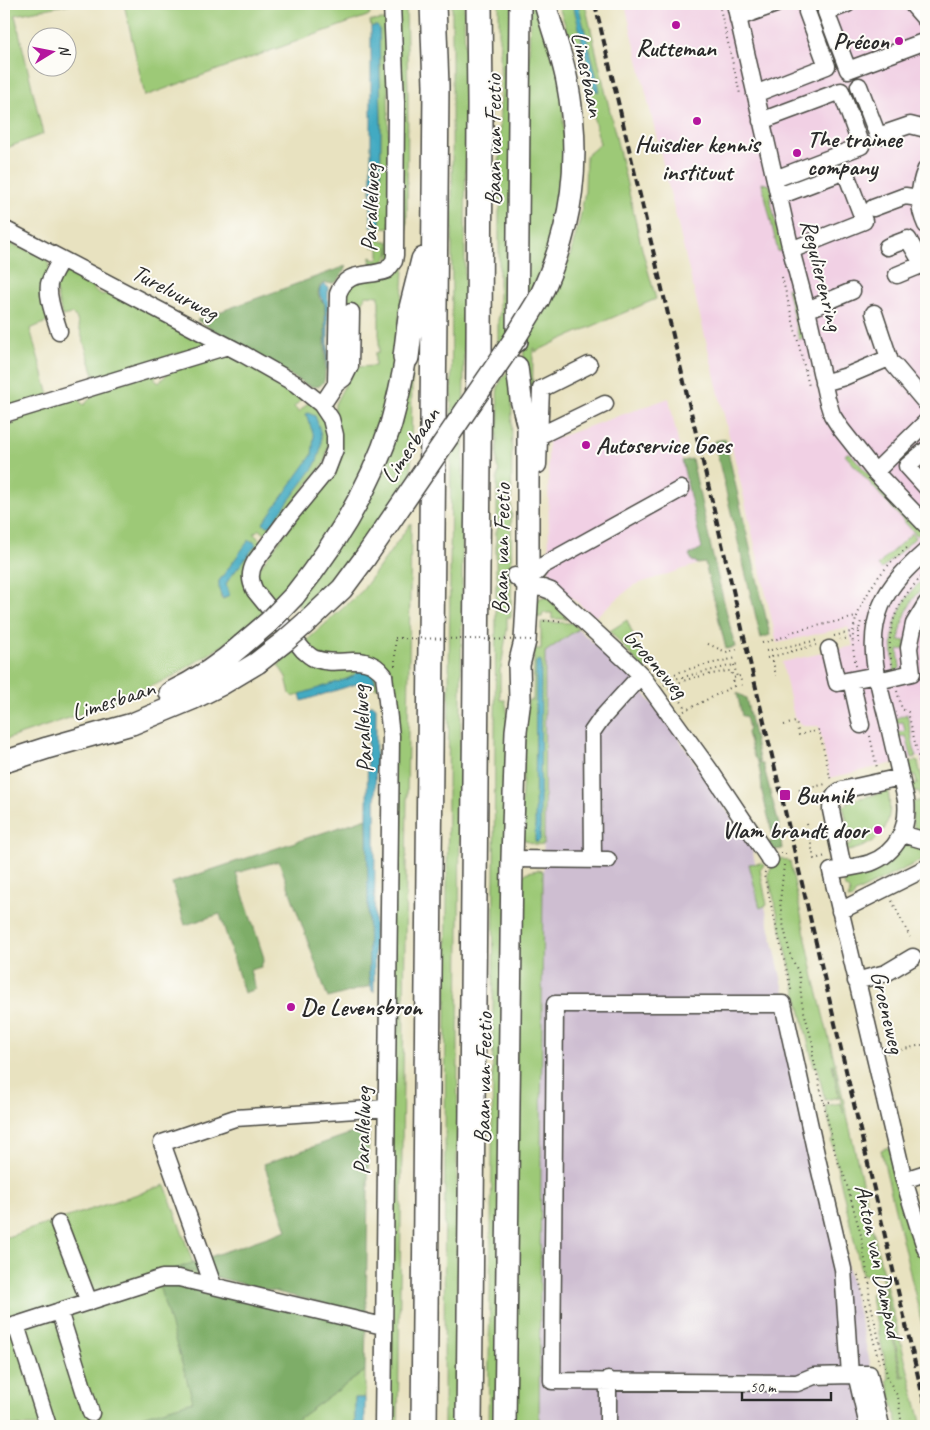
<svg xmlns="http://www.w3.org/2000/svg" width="930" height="1430" viewBox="0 0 930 1430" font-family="Caveat,sans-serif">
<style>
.built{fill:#f1d0e4}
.industrial{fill:#cebed1}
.green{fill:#9dc977;stroke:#647a51;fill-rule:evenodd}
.forest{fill:#7ead68;stroke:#546c4a}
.water{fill:#42aac2;stroke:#366a76}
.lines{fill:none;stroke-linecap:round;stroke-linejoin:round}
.minor-casing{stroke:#474641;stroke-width:19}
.major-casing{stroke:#474641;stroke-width:24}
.highway-casing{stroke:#474641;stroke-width:28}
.path{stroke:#474641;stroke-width:2;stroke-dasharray:1 4;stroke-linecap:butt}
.minor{stroke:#fff;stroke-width:16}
.major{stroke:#fff;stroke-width:21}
.highway{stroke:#fff;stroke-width:25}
.rail{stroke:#2b2b2b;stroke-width:4;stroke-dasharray:8 4;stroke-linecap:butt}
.major-bridge-casing{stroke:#474641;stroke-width:24;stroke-linecap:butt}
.path-bridge{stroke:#474641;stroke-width:2;stroke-dasharray:1 4;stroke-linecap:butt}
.major-bridge{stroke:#fff;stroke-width:21}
.poi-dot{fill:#b5179e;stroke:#fdfcf7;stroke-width:2}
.labels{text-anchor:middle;stroke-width:4;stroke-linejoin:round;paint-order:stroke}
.poi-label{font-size:24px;font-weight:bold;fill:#2b2b2b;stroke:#fdfcf7;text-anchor:start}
.street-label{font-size:24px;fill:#2b2b2b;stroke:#fdfcf7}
</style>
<rect width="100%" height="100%" fill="#fdfcf7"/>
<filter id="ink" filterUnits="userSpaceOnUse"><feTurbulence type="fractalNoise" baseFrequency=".02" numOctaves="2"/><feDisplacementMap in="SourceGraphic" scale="10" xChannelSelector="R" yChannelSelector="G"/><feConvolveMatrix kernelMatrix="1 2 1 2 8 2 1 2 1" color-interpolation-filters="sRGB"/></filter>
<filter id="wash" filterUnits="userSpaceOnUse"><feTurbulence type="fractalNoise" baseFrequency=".0096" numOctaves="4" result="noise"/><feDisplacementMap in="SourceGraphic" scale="20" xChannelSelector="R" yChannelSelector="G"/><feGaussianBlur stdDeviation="1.12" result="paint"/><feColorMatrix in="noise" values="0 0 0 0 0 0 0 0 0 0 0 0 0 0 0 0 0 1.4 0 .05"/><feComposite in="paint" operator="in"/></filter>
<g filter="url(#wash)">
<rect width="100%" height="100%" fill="#e8e2c0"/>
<path class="built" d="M625 4H919L926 12V783L920 757 830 778 819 726H803L794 717 782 662 853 646 848 627 777 643 743 493 650 110Z
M669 398 682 461 705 562 634 585 595 617 549 579 548 441Z"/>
<path class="industrial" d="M578 629 634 680 680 740 752 849 820 1150 885 1426H539L545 652Z"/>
<path class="green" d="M4 4H70L15 15 43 134 4 149Z
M124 4H368L370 15 145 96Z
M396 4H406L408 95 407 217 403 287 392 376 372 463 292 590 287 588 271 604 259 589 257 571 332 470 335 404 354 367 375 366V353L379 352V296L366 295 360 309H348L342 373 346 286 389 273Z
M452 4H464L466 131 457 1159V1426H444C444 952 454 478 452 4Z
M499 4H512V337L498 355V320L500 311 499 306V212L501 204 499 200 500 106 501 101 500 52 501 45 499 40Z
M530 4H540L562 80 566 210 524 309Z
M558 4H585L642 249 656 299 560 340 535 352V348H533L532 442 523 384 524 345 549 302 562 277 570 256 580 219 585 191 586 156 600 144 588 94V81L575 41 568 33Z
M384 20 387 21 390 227 380 228 381 124 379 29 377 26 371 27 370 21Z
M762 183 770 185 773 194 770 198 777 228 782 232 784 249 778 252Z
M373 240 387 241 389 243C389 259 386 263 371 266L370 258 372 257 374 260 379 259V247H373Z
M4 241 45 257 49 265 51 320 30 329 49 395 4 409Z
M72 271 97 282 93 290 103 295 114 290 209 344 95 378 76 317 72 314 62 316 54 283 64 274Z
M787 288 795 291 797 297 794 301 800 325 805 328C805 333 804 338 799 340Z
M226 352 296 388 302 399 294 407 299 412 309 402 319 408 330 434 325 462 269 534H265L259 529 254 534 262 542 251 561 264 611 241 633 222 646 170 678 99 708 4 740V418L13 415 6 422 11 426 27 411 86 393 79 401 84 405 99 389 160 371 154 379 159 383 173 367ZM249 541 255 545 229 579 226 584V598L221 599 219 581Z
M512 367 511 617H507V629L501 668 500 669V700H505L510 725 499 1426H488L492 1158 496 601V585L498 580 496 571V532L498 527 497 518V479L499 471 497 466V426C502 416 495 400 498 388 499 381 507 373 512 367Z
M412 373 411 476 367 540 336 579 304 613 296 601Z
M847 453H850L913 525H919L923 530 917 536 845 455Z
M411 523 398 1426H387L392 717 397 713 398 690 391 689 389 674 322 656 304 643 362 591Z
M912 533 915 538 882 569 878 566 885 558Z
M922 580 926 585V592L921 589C908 604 902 620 899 640L906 641 905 649 898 650 900 668 895 673C888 634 894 609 922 580Z
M543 597 550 598 560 608V611L568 619H552V613H543L542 617H529L538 599Z
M627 620 647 668 645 671 610 631Z
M541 622 572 623 578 629 545 652 544 844C533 846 528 842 519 836L528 700H533L534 649H541Z
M297 649 364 667 375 673 379 687 375 688V681L356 673 353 676 347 679 293 697 290 694 286 677 278 665Z
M907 714 916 757 912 758 906 736 898 737 897 733 905 731 903 722 895 723 894 719Z
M915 761 918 762 926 797V838C908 825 913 823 912 803L921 800 919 791 911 793 909 786 917 784 915 775 907 776 904 763Z
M887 786C895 822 885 843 848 851L844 843 849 846 852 842 843 806 847 805 848 801 882 793Z
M905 844 926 849V858L855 893 853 898 848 899 850 894 849 890 845 887 842 873Z
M778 857 790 862 815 982 835 1063 881 1265 922 1426H898L887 1380 889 1379 870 1294 883 1291 901 1377 905 1376H902L881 1272 862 1275 831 1140 834 1139 825 1106 841 1103 844 1115 833 1064H832L839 1097 825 1100 817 1067H814L768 874Z
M762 863 764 865 760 870 767 905 760 908 749 864Z
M538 870 543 871 539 1426H512L519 878 528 872Z
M889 1147 908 1232 913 1231 926 1269V1341L881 1150Z
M165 1185 193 1263 201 1295 226 1426H4V1238Z
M365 1371V1398H355V1426H288Z"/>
<path class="forest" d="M346 266C341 277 338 286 324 283L320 286 318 293 320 299 325 304V375C325 386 317 389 307 385L197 320Z
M725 439 770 635 761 638 714 441Z
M692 459 713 557 735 647 726 649 705 563 697 564 695 561 693 562 689 555 702 548 682 461Z
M737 693 746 698 760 764H763L779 825 782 849 775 850 768 843 774 840 762 792 761 778 758 762 754 757 747 733 749 729 746 716H742Z
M367 818 369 975 370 986 328 998 279 861 236 873 264 958 261 967 250 970 255 989 244 993 220 914 185 925 172 883Z
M369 1127 366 1314 191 1271 175 1269 287 1230 264 1164Z
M158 1282 366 1323 365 1371 288 1426H109L193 1401Z"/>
<path class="water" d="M573 4H578L599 86V90L598 92 595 90 591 76Z
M373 26H377L379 28 381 124 380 228 371 226V27Z
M324 284 328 287V368L327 370 325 304C320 297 316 290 324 284Z
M308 413 315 416C323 436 324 447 314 467L270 526H267L263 523 312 455 314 436 306 414Z
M249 540 254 542 256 545 229 579 226 584 229 595 223 599 219 590V581Z
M539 660 541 661V673L540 840 538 842 535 841 536 662Z
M358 671 366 672 373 675 375 681 374 683 356 684 302 701 300 694 347 679 353 676Z
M370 705H374L376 707 374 992 372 991 369 975 367 818 368 708Z
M355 1398H365V1426H355Z"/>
</g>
<g filter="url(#ink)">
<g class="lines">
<g class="minor-casing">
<path id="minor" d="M735 4 791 250 807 310 827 399 832 415 841 429 875 472 926 525
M760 4 762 9 776 4
M847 4 826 12 848 70 926 41
M912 4 926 20
M738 19 745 15 762 9
M859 86 878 136 910 125 926 129
M755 94 827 66 807 12
M761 121 841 91 861 146 775 179
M926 169C918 188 917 206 926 225
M779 196 845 171 864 221 791 250
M873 208 905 196 919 198
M4 229 243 354 296 384 321 404 331 419 335 435V449L327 470 290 515 255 562C249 573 250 581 255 591L303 650C308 654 311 658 316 659 341 668 365 650 384 675L391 736 383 1426
M887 247 908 239 923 265
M897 275 926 263
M807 310 852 291
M59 331C55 317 47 299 49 284 51 276 57 267 61 259
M894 365 926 403
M823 383 844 377 889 358 874 313
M336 384 344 378 350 366 351 312
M321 404 326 399 336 384 338 294C347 269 366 278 387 270L394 261 395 255 396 102 392 4
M4 414 228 346
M539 436 605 404
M926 450 907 466 926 487
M538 465 541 389 589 365
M875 472 926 422
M926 551C908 567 890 584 881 606 865 644 879 685 888 722 894 748 900 774 906 800 909 828 897 853 870 863 858 867 844 868 831 871L904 1180 919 1229 926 1250
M537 572 542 566 681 489
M515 576 528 587 543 588 551 591 630 664 641 675 709 769 770 860
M829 649 837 683 851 680
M878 681 912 673 909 648 914 624 926 604
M861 725 851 680 877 675
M902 834 926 841
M512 859 608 860
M593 860 592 732 601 719 641 675
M843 868 831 810C831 802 833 794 842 790L901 777
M840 911 926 868
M856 981 886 973 913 957
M904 1180 926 1173
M59 1224 89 1302
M213 1285 162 1143 235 1118 386 1108
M59 1311 91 1413
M16 1325 48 1426
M4 1329 162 1278H179L383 1326
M850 1375 843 1269 816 1154 783 1004H555L552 1381 797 1383 814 1376 850 1375 856 1374
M608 1426V1380
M868 1426 856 1374H869L881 1426"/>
</g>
<g class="major-casing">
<path id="major" d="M539 299C573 227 582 159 567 81 562 55 552 29 545 4
M517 341 520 4
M294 596C335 545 371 487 391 424 397 402 402 380 406 357
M310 619 342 589 365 558
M170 693C197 680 220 665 242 645
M4 762 47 748 132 724 192 699 222 684 257 663
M505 1426 512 859 516 731 520 699 519 665 525 641 528 587V427L521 399 517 367"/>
</g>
<g class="highway-casing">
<path id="highway" d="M406 357 412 308 424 260
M424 1426 436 86 433 4
M469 1426 479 352 480 105 479 4"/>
</g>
<path class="path" d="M719 4 740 94
M923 156 926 147
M782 277 809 386
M544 621H561
M834 636 859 630
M840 640 853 637
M762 643 787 636 791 632 856 617
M859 643V630L861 621
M708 644 726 652 738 649
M766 651 818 640
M772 656 776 676
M767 658 816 645
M892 664C884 627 899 597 926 573
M734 665 737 677
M395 666V638
M856 666C854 655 852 645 853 635 854 623 857 615 862 605 874 579 886 566 908 547
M662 681C677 669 716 663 736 658
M664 685 674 679 738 664
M671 687C685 677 711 675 727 671H731L733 678
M668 689 671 688 687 709
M897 691 902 709 908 712 926 791
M684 711 734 686 733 678 740 676 742 686
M784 725 796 722 799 735 819 730 831 781
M870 736 877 768
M799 790 826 784
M807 824 814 859 826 856
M781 852H785V858
M784 865 780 902 782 919 790 954 799 974 802 1004 813 1045V1056L836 1157 844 1175 861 1235 867 1272 870 1286 869 1296 888 1379 898 1397 902 1426
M765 872 764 875 792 993
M892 901 910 937
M920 985 926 997
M887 1053 926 1044
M824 1103 833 1101
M858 1275 879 1363"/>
<use href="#minor" class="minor"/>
<use href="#major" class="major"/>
<use href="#highway" class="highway"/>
<path class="rail" d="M595 4 926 1410"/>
<g class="major-bridge-casing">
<path id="major-bridge" d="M365 558 512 343 539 299
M242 645 269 622 294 596
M257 663 285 641 310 619"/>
</g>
<path class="path-bridge" d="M395 638 535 640"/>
<use href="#major-bridge" class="major-bridge"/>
</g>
</g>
<g class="poi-dot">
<circle cx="676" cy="25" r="5"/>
<circle cx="899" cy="41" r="5"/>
<circle cx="697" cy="121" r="5"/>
<circle cx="797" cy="153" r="5"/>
<circle cx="586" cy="445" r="5"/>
<rect x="779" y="789" width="12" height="12" rx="2.5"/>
<circle cx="878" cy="830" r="5"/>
<circle cx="291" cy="1007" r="5"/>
</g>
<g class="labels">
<g class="poi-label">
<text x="889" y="49" text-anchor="end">Précon</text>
<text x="676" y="56" text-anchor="middle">Rutteman</text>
<text x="807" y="147">The trainee<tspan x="807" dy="28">company</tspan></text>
<text x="697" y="152" text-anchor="middle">Huisdier kennis<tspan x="697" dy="28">instituut</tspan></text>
<text x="596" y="453">Autoservice Goes</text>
<text x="796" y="803">Bunnik</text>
<text x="868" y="838" text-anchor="end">Vlam brandt door</text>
<text x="301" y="1015">De Levensbron</text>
</g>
<g class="street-label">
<text transform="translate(588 74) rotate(78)" y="8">Limesbaan</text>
<text transform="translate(493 140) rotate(-90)" y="8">Baan van Fectio</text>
<text transform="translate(370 208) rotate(-88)" y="8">Parallelweg</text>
<text transform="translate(822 275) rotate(76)" y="8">Regulierenring</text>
<text transform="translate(175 292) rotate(28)" y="8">Tureluurweg</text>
<text transform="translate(410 445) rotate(-56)" y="8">Limesbaan</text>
<text transform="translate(501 549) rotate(-89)" y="8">Baan van Fectio</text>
<text transform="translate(656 663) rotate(49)" y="8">Groeneweg</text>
<text transform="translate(113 700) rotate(-18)" y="8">Limesbaan</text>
<text transform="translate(362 729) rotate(-94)" y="8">Parallelweg</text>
<text transform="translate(888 1012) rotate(77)" y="8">Groeneweg</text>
<text transform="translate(483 1078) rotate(-89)" y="8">Baan van Fectio</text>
<text transform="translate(362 1131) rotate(-89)" y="8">Parallelweg</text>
<text transform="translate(879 1261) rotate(78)" y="8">Anton van Dampad</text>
</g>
</g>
<rect width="930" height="1430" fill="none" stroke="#fdfcf7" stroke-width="20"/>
<g transform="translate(52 52) rotate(80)"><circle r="24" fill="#fdfcf7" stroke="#a9a8a5"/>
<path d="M0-4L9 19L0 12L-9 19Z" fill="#b5179e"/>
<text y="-8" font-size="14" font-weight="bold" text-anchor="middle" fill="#2b2b2b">N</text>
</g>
<path d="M742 1392v8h89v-8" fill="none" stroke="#2b2b2b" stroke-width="2.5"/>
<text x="750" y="1392" font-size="15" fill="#2b2b2b" stroke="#fdfcf7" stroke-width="4" paint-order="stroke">50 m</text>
</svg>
